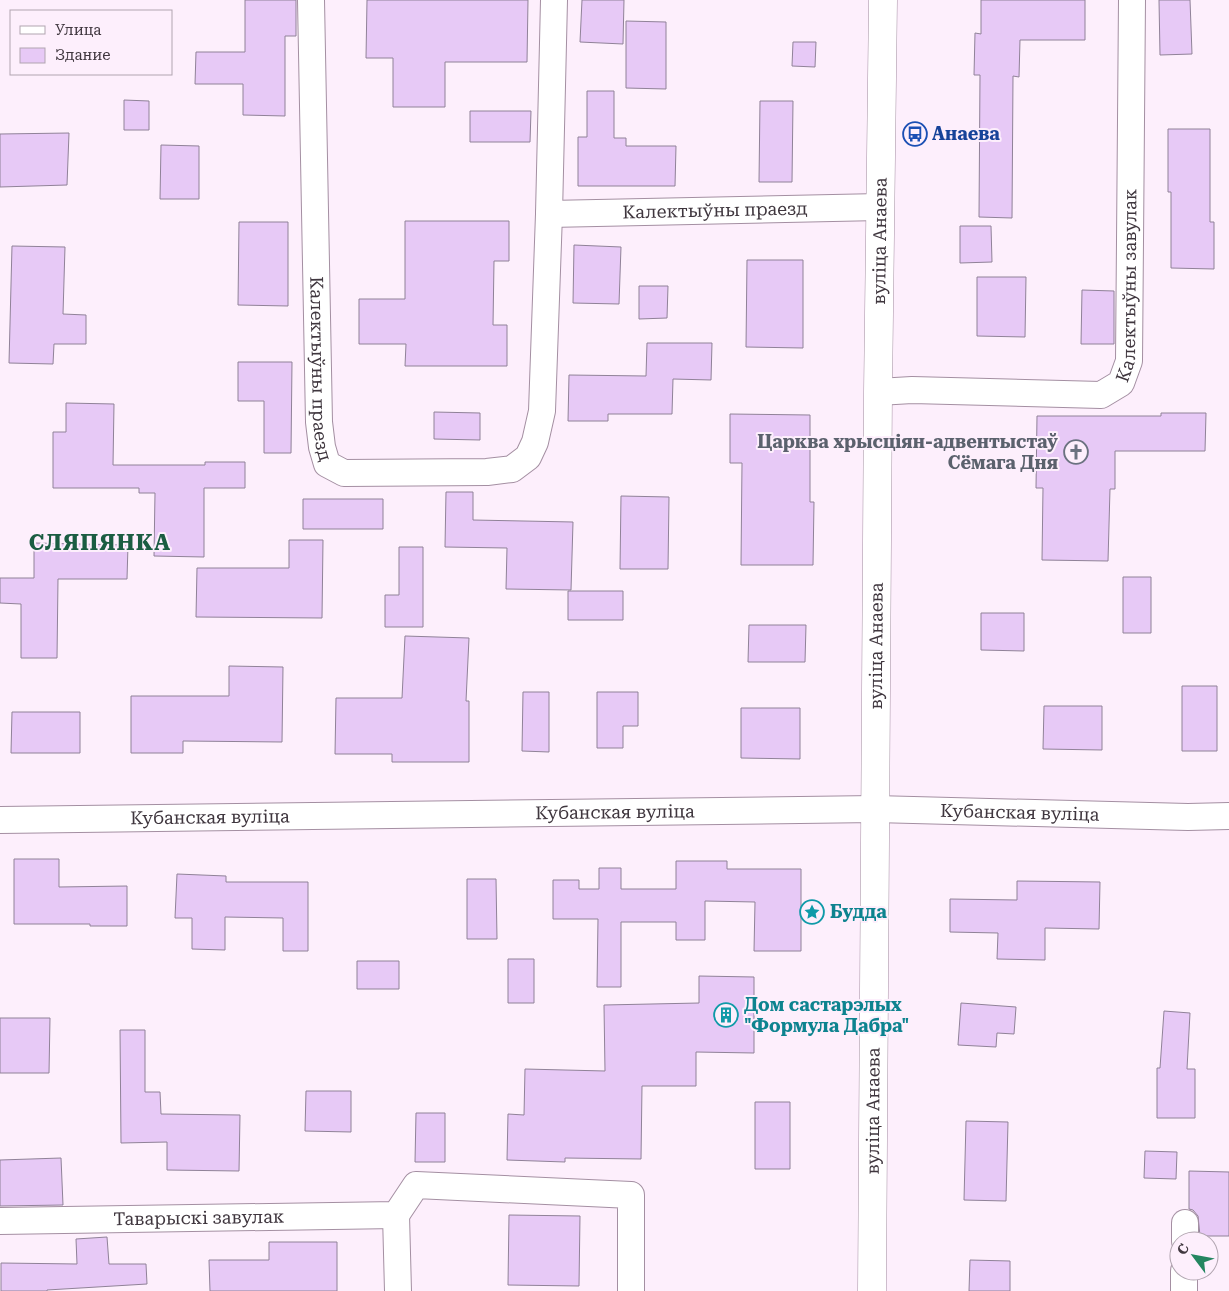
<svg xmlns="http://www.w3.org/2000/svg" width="1229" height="1291" viewBox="0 0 1229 1291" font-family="'Roboto Serif',serif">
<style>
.building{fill:#e7c9f6;stroke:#908298}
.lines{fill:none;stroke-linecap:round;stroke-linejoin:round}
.street-casing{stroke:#a48fa2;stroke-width:28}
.secondary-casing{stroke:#a48fa2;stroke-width:29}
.street{stroke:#fff;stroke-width:26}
.secondary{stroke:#fff;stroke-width:28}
.labels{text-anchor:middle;stroke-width:4;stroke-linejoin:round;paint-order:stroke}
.transit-label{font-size:18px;font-weight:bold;fill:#164399;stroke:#fdeffc;text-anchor:start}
.street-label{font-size:18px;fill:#3f363e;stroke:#fdeffc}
.worship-label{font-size:18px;font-weight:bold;fill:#5b616d;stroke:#fdeffc;text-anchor:end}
.culture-label{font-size:18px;font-weight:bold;fill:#0d838f;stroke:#fdeffc;text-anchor:start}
.district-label{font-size:22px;font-weight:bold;letter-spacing:1px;fill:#1b5d42;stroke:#fdeffc}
</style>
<rect width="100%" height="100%" fill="#fdeffc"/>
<path class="building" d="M245 0H296V36H285V116L243 115V84H195L196 52H245Z
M367 0H528L527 62H445V107H393V58H366Z
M582 0H624L623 44 580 42Z
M981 0H1085V40H1020L1019 77 1013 76 1012 218 979 217 980 75H974L975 33 981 34Z
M1159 0H1190L1192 54 1160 55Z
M626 21 666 22V89L626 88Z
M793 42H816L815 67 792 66Z
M587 91H614V138H626V146H676L675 186H578V137H587Z
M124 100 149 101V130H124Z
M760 101H793L792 182H759Z
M470 111H531L530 142H470Z
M1168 129H1210V222H1214V269L1171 268V192H1168Z
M69 133 67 185 0 187V134Z
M161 145 199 146V199H160Z
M405 221H509V261H494L493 325H507V366H405L406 344H359V299H405Z
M239 222H288V306L238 305Z
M960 226H991L992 262 960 263Z
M574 245 621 247 619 304 573 303Z
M12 246 65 247 63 314 86 315V344H54L53 364 9 363Z
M747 260H803V348L746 347Z
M977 277H1026L1025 337 977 336Z
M639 286H668L667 318 639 319Z
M1082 290 1114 291V344H1081Z
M647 343H712L711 380 673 379 672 414H608V421H568L569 375 646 376Z
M238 362H292L291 453H264V401H238Z
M66 403 114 404 113 465H205V462H245V488H204V557L154 556 155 493H139V488H53V432H66Z
M434 412 480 413V440L434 439Z
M1161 413H1206L1205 451H1115V489H1110L1108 561 1042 560 1043 488H1036L1037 416H1161Z
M730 414 810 415V502H814L813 565H741L742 463H730Z
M446 492H473V520L573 522 571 590 506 589 507 548 445 547Z
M621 496 669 497 668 569H620Z
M303 499H383V529H303Z
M289 540H323L322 618 196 617 197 568H289Z
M34 543 128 545 127 579H58L57 658H21V604L0 603V578H34Z
M399 547H423V627H385V595H399Z
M1123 577H1151V633H1123Z
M568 591H623V620H568Z
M981 613H1024V651L981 650Z
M749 625H806L805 662H748Z
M405 636 469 638 466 701H469V762H392V754H335L336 698H402Z
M229 666 283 667 282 742 183 741V753H131V696H229Z
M1182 686H1217V751H1182Z
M523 692H549V752L522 751Z
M597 692H638V726H623V748H597Z
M1044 706H1102V750L1043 749Z
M741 708H800V759L741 758Z
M12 712H80V753H11Z
M14 859H59V887L127 886V926H90V924H14Z
M676 861H727V869H801V951H754L755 902 705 901V940H676V922H621V987H597L598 919H553V880H579V889H599V868H621V889H676Z
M177 874 226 876V882H308V951H283V918L225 917V950L192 949V918H175Z
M467 879H496L497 939H467Z
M1017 881 1100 882 1099 929 1045 928V960L997 959 998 933 950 932V899L1017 900Z
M508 959H534V1003H508Z
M357 961H399V989H357Z
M699 976 754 977V1053L696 1052V1086H642L641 1159 565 1158V1162L507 1160 508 1114 524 1115 525 1069 605 1071 604 1005 699 1003Z
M961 1003 1016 1007 1014 1034 997 1033 996 1047 958 1045Z
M1164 1011 1190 1013 1187 1069H1195V1118H1157V1068H1160Z
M0 1018H50L49 1073H0Z
M120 1030H145V1092H160L161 1114 240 1115 239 1171 167 1170V1142L121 1143Z
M306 1091H351V1132L305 1131Z
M755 1102H790V1169H755Z
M416 1113H445V1162H415Z
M966 1121 1008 1122 1006 1201 964 1200Z
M1145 1151 1177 1152 1176 1179 1144 1178Z
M61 1158 63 1205 0 1206V1160Z
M1189 1171 1229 1172V1236H1200L1198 1216 1193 1210 1189 1209Z
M509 1215 580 1216 579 1286 508 1285Z
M107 1237 109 1264H146L147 1284 47 1290V1291H1V1263L77 1264 76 1239Z
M269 1242H337V1291H210L209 1260H269Z
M970 1260 1010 1261V1291H969Z"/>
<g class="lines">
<g class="street-casing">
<g id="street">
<path id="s1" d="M311 0 319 422 322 447 327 464 344 473 487 472 512 469 528 457 535 442 542 411 549 214 554 0"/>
<path id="s2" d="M549 214 880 207"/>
<path id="s3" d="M878 392 912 390 1101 395 1121 383 1129 361 1132 0"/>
<path id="s4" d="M0 820 875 809 1188 817 1229 816"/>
<path d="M396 1215 398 1291"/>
<path id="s5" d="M0 1221 396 1215 416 1185 631 1195V1291"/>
<path d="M1185 1241V1223"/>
<path d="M1184 1291V1271"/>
</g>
</g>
<g class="secondary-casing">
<g id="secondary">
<path id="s6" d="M872 1291 878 392 883 0"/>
</g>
</g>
<use href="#street" class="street"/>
<use href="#secondary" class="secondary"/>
</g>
<defs>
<g id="bus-ring" transform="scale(1.25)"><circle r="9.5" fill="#fdeffc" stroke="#1a4fb4" stroke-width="1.5"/><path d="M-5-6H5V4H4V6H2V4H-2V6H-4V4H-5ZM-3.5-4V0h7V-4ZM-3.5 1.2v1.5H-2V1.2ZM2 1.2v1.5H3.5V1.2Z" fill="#1a4fb4"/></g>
<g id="church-ring" transform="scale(1.25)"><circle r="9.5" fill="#fdeffc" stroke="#6b7280" stroke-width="1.5"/><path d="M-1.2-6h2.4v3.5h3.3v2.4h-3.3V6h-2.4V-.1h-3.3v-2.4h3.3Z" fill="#6b7280"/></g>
<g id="sight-ring" transform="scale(1.25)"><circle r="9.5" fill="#fdeffc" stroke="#0f9aa8" stroke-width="1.5"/><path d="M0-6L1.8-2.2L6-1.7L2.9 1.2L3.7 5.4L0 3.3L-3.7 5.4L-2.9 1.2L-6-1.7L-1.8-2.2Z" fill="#0f9aa8"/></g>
<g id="building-ring" transform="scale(1.25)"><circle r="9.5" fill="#fdeffc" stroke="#0f9aa8" stroke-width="1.5"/><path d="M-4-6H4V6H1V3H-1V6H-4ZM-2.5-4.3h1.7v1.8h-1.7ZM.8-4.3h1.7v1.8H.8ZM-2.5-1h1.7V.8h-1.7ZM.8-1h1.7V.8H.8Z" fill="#0f9aa8"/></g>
</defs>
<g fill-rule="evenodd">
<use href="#bus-ring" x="915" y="134"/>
<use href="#church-ring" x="1076" y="452"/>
<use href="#sight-ring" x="812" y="912"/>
<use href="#building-ring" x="726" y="1015"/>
</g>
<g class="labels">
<g class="transit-label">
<text x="932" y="140">Анаева</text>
</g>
<g class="street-label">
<text dy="6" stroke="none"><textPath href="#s2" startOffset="166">Калектыўны праезд</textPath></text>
<text dy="6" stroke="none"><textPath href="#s6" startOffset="1050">вуліца Анаева</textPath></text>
<text dy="6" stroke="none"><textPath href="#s3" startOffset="345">Калектыўны завулак</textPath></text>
<text dy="6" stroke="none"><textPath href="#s1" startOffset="369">Калектыўны праезд</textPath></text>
<text dy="6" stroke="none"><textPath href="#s6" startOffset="645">вуліца Анаева</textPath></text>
<text dy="6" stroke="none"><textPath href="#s4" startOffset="615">Кубанская вуліца</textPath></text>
<text dy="6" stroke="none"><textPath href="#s4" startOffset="1020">Кубанская вуліца</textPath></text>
<text dy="6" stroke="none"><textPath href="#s4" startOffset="210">Кубанская вуліца</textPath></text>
<text dy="6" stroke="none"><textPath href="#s6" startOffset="180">вуліца Анаева</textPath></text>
<text dy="6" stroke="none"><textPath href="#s5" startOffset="199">Таварыскі завулак</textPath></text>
</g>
<g class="worship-label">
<text x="1058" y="448">Царква хрысціян-адвентыстаў<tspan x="1058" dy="21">Сёмага Дня</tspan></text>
</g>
<g class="culture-label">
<text x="830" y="918">Будда</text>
<text x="744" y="1011">Дом састарэлых<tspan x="744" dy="21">"Формула Дабра"</tspan></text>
</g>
<g class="district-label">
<text x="100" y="550">СЛЯПЯНКА</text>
</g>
</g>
<rect x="10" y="10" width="162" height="65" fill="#fdeffc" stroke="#b1a5b0"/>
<rect x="20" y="26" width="25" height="8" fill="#ffffff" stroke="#b1a5b0"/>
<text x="55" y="35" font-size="15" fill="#3f363e">Улица</text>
<rect x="20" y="48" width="25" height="15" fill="#e7c9f6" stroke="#b1a5b0"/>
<text x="55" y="60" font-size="15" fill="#3f363e">Здание</text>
<g transform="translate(1194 1256) rotate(302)"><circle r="24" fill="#fdeffc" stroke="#b1a5b0"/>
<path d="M0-4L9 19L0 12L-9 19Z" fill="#248660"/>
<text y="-8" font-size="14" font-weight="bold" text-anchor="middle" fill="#3f363e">С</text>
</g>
</svg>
